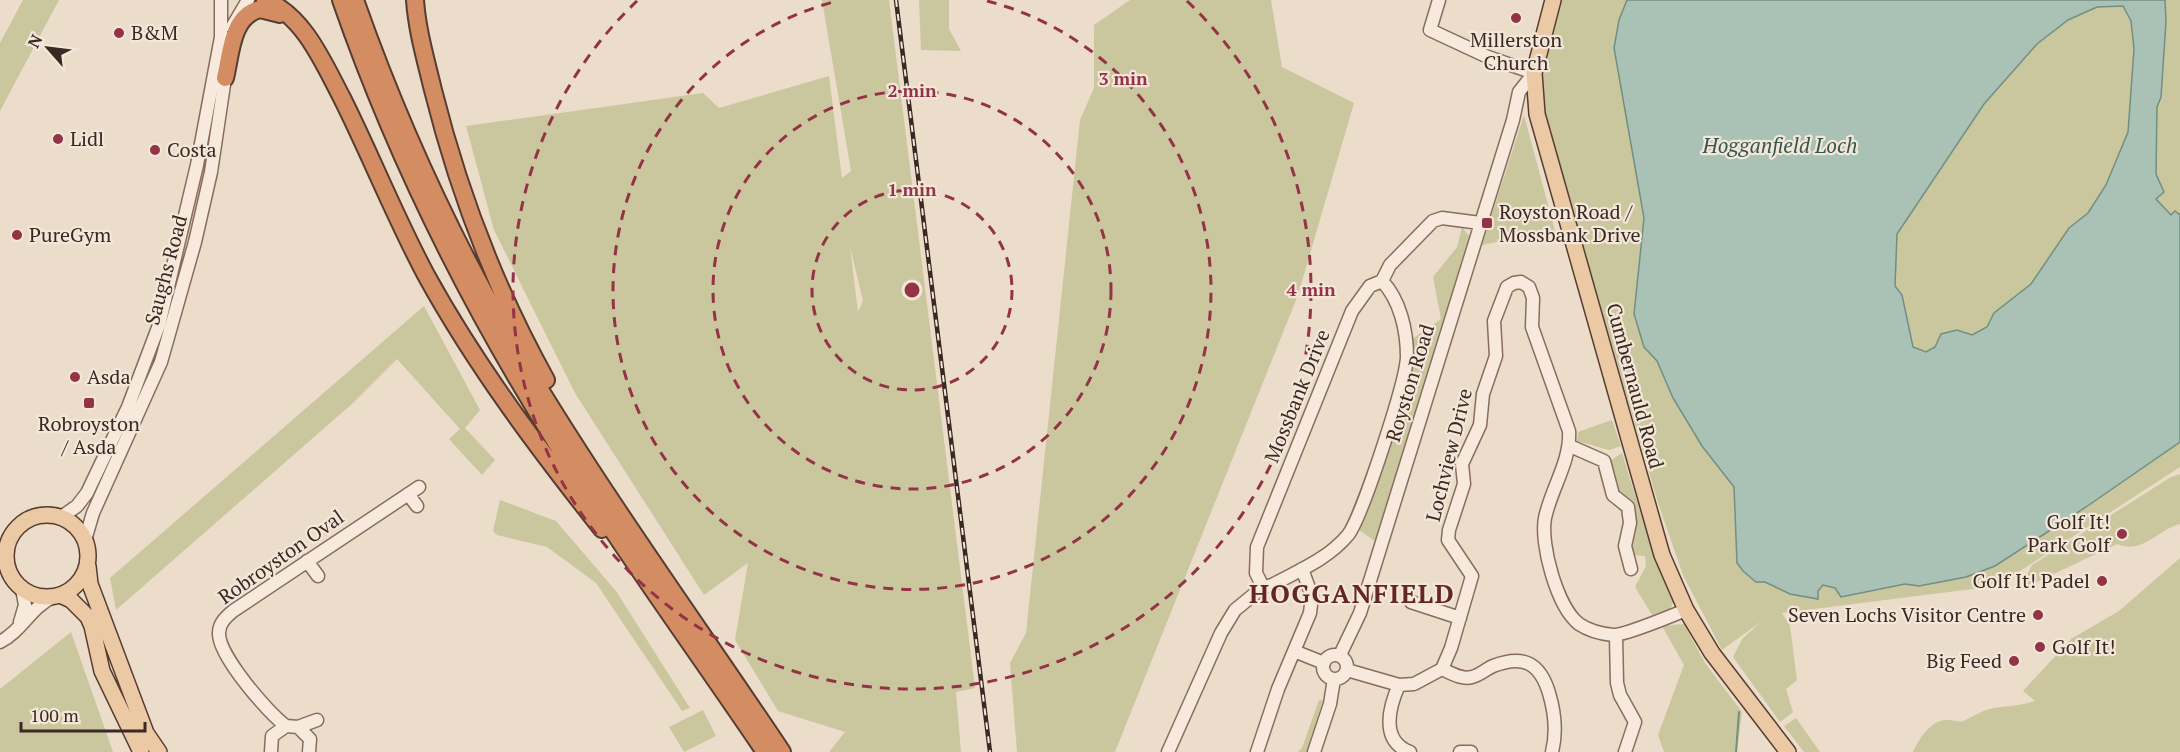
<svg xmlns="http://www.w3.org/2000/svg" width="2180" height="752" viewBox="0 0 2180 752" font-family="'PT Serif',serif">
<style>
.green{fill:#cac79e;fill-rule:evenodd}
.water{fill:#aac1b6;stroke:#718f82;stroke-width:1.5;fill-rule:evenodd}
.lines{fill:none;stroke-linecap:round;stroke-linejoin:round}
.stream{stroke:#718f82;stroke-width:2}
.minor-casing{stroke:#886d5f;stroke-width:15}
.major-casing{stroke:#563d33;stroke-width:18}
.highway-casing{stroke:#563d33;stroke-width:20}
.minor{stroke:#f7eadd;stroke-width:12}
.major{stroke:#ecc9a5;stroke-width:15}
.highway{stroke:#d48d62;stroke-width:16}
.rail-casing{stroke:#392922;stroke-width:4.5}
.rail{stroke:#f4e7d9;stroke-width:2;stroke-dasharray:7;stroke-linecap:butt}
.ring{fill:none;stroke:#933345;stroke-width:3;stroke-dasharray:10 8}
.poi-dot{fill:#933345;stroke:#f4e7d9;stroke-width:2}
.labels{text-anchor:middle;stroke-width:4.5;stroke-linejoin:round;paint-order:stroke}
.poi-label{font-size:20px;fill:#392922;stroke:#f4e7d9;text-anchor:start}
.street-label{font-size:20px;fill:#392922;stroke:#f4e7d9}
.water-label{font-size:21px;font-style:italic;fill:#32584f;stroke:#f4e7d9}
.district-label{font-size:26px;font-weight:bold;letter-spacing:1.5px;fill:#632624;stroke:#f4e7d9}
.centre{fill:#933345;stroke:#f4e7d9;stroke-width:3}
.ring-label{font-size:18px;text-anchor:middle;font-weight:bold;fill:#933345;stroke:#f4e7d9;stroke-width:4.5;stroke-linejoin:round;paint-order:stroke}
</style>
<rect width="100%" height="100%" fill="#ecdcca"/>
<path class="green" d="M23 0H59L0 111V43Z
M822 0H889L975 688 956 692 961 752H829L845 732 778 711 735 640 748 563 704 595 575 393 494 230 466 126 703 93 719 108 829 76 842 178 851 171ZM850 247 863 301 858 312Z
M919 0H949V29L961 51 921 50Z
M1130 0H1271L1282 67 1354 103 1298 295 1115 752H1017L1010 663 1026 633 1080 120 1094 88V25Z
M1561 0H2180V467L1997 586 1782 613 1790 626 1797 680 1786 689 1793 712 1780 722 1733 657 1742 639 1762 621 1722 650 1683 575 1658 503 1543 109 1539 73Z
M1524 115 1555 231 1482 245Z
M1462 227 1469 236 1376 542 1359 530 1413 360 1411 340 1441 319 1433 277 1457 247Z
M424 306 480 410 465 428 495 460 482 475 449 439 460 429 397 359 353 403 116 610 110 578Z
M1612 420 1621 446 1609 450 1577 441 1578 432Z
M1622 453 1654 556 1673 603 1670 609 1652 615 1635 587 1646 566 1645 556 1632 555 1629 549 1634 523 1613 487 1614 475 1610 461Z
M2180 474V524C2158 529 2143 555 2117 544L2026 587 2024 580 2032 565 2171 477Z
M500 500 556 521 616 591 690 708 682 711 596 583 547 547 497 535 493 531Z
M2180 558V752H1913C1919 739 1929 722 1945 720 1951 719 1957 723 1963 721 1973 717 1982 710 1994 708 2008 706 2020 706 2035 701L2023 691 2071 639 2119 611Z
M1684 624 1705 663 1742 712 1737 752H1664L1658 735 1684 665 1662 626Z
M71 632 113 752H0V689Z
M1319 700H1323L1308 752H1298L1302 748Z
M703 710 716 736 684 752 669 727Z
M1796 718 1820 752H1804L1784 726Z"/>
<path class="water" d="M1627 0H2165L2166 21 2161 97 2157 107 2156 174 2164 192 2156 199 2171 215 2175 211 2180 215V442L2086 507 1995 566 1966 577 1919 586 1905 584 1841 597 1835 588 1823 585 1818 591V599L1790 594 1765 582H1756L1743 571 1737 563 1734 487 1702 446 1673 398 1657 361 1644 347 1634 314 1644 218 1614 48 1619 20ZM2123 6 2131 21 2134 49 2128 132 2106 185 2088 213 2069 228 2031 284 1994 313 1987 327 1972 335 1957 330 1941 334 1935 347 1926 352 1913 347 1902 295 1895 286 1897 234 1984 104 2037 44 2068 20 2097 7Z"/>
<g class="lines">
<path class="stream" d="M1736 752 1739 712"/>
<g class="minor-casing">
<path id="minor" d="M232 27 248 0
M1570 446 1604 461 1613 495 1628 507 1630 523 1625 546 1631 569
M408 494 417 506
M60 518 77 506 87 493 128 407 159 325 197 165 221 37V0
M85 540 93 513 161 362 195 242 211 172 226 71
M307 561 318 576
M1263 587 1256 573 1257 547 1352 311 1370 286 1382 281 1390 265 1433 221 1442 218 1480 223
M1411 602 1460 618
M20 622 25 605 22 589
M1616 636 1617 683 1620 695 1635 722 1625 752
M0 642C22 631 31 607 53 597
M1294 651 1324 663
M1323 667a12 12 0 1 1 24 0a12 12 0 1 1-24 0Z
M1340 655 1360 613 1513 120 1519 92 1534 73 1488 57 1430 30 1439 0
M1442 669C1451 673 1462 680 1472 677 1480 675 1486 669 1493 666 1523 654 1540 663 1549 693 1555 713 1557 732 1552 752
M1347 670 1399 685 1414 684 1442 669 1451 648 1472 576 1448 540 1449 530 1464 484 1462 464 1480 425 1483 394 1496 356 1494 321 1507 287 1514 283 1521 282 1529 287 1533 298 1532 327 1569 431C1571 461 1551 489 1545 518 1540 544 1557 607 1579 624 1588 630 1602 634 1613 635 1624 636 1673 615 1686 610
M1399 685C1389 707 1380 741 1410 752
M286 726C268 713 218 655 219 633 219 623 226 617 233 611L419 487
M298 727 317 720
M271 752 272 736 286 726 298 727 310 739 309 752
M1168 752 1221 633 1235 610 1263 587 1272 585C1298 571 1328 559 1348 535 1362 517 1406 382 1407 357 1407 330 1400 300 1382 281
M1257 752 1278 689 1310 613 1312 596 1302 569
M1314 752 1330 704 1334 679
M1460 752H1471"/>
</g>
<g class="major-casing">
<path id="major" d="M1553 0 1534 73 1537 114 1662 555 1686 610 1712 653 1788 752
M6 556a41 41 0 1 1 82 0a41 41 0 1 1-82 0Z
M88 566 90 584 146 733 159 752
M60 595 71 600 88 617 92 626 102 671 141 752"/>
</g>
<g class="highway-casing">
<path id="highway" d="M265 0C304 16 323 62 342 98 371 156 395 217 426 275 476 366 538 448 602 529
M341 0C395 156 469 304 557 444 622 549 696 650 765 752
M355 0C400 128 459 254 528 370 607 501 697 625 782 752
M415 0C417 30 426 61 433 90 458 190 496 290 546 380
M225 78C231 54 231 16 260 9L280 14"/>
</g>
<use href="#minor" class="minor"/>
<use href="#major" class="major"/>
<use href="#highway" class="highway"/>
<g class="rail-casing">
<path id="rail" d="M896 0 990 752"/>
</g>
<use href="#rail" class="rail"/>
</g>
<g class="ring">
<circle cx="912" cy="290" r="100"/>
<circle cx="912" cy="290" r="199"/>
<path d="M987 1A299 299 0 1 1 837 1"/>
<path d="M1187 1A399 399 0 1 1 637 1"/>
</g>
<g class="poi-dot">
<circle cx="1516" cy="18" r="6"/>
<circle cx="119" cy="33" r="6"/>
<circle cx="58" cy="139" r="6"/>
<circle cx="155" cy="150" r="6"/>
<rect x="1481" y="217" width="12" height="12" rx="3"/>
<circle cx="17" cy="235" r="6"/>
<circle cx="75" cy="377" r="6"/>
<rect x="83" y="397" width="12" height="12" rx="3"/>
<circle cx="2122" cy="534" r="6"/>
<circle cx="2102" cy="581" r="6"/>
<circle cx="2038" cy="615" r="6"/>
<circle cx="2040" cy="647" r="6"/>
<circle cx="2014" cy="661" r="6"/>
</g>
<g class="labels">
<g class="poi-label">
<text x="131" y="40">B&amp;M</text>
<text x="1516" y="47" text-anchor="middle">Millerston<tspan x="1516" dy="23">Church</tspan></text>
<text x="70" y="146">Lidl</text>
<text x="167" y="157">Costa</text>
<text x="1499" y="219">Royston Road /<tspan x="1499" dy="23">Mossbank Drive</tspan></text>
<text x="29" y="242">PureGym</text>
<text x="87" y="384">Asda</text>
<text x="89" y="431" text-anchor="middle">Robroyston<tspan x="89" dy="23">/ Asda</tspan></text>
<text x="2110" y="529" text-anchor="end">Golf It!<tspan x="2110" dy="23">Park Golf</tspan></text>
<text x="2090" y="588" text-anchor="end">Golf It! Padel</text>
<text x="2026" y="622" text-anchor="end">Seven Lochs Visitor Centre</text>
<text x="2052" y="654">Golf It!</text>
<text x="2002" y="668" text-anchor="end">Big Feed</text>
</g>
<g class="street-label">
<text transform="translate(166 270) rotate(-75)" y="7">Saughs Road</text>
<text transform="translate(1410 383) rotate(-73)" y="7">Royston Road</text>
<text transform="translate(1635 386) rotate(75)" y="7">Cumbernauld Road</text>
<text transform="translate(1297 396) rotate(-68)" y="7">Mossbank Drive</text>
<text transform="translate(1449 455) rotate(-76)" y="7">Lochview Drive</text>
<text transform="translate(281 557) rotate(-35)" y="7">Robroyston Oval</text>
</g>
<g class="water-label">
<text x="1780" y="153">Hogganfield Loch</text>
</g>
<g class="district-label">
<text x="1352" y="603">HOGGANFIELD</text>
</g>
</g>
<circle cx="912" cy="290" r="9" class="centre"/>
<g class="ring-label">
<text x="1123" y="85">3 min</text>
<text x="912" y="97">2 min</text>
<text x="912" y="196">1 min</text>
<text x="1311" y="296">4 min</text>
</g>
<g transform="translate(48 48) rotate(298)" stroke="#f4e7d9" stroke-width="4.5" paint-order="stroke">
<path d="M0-4.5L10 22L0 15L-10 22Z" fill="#392922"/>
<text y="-9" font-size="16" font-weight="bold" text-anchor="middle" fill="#392922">N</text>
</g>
<path d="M21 722v9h124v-9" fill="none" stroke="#392922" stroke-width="3"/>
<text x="30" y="722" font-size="18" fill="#392922" stroke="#f4e7d9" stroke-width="4.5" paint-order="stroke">100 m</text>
</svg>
